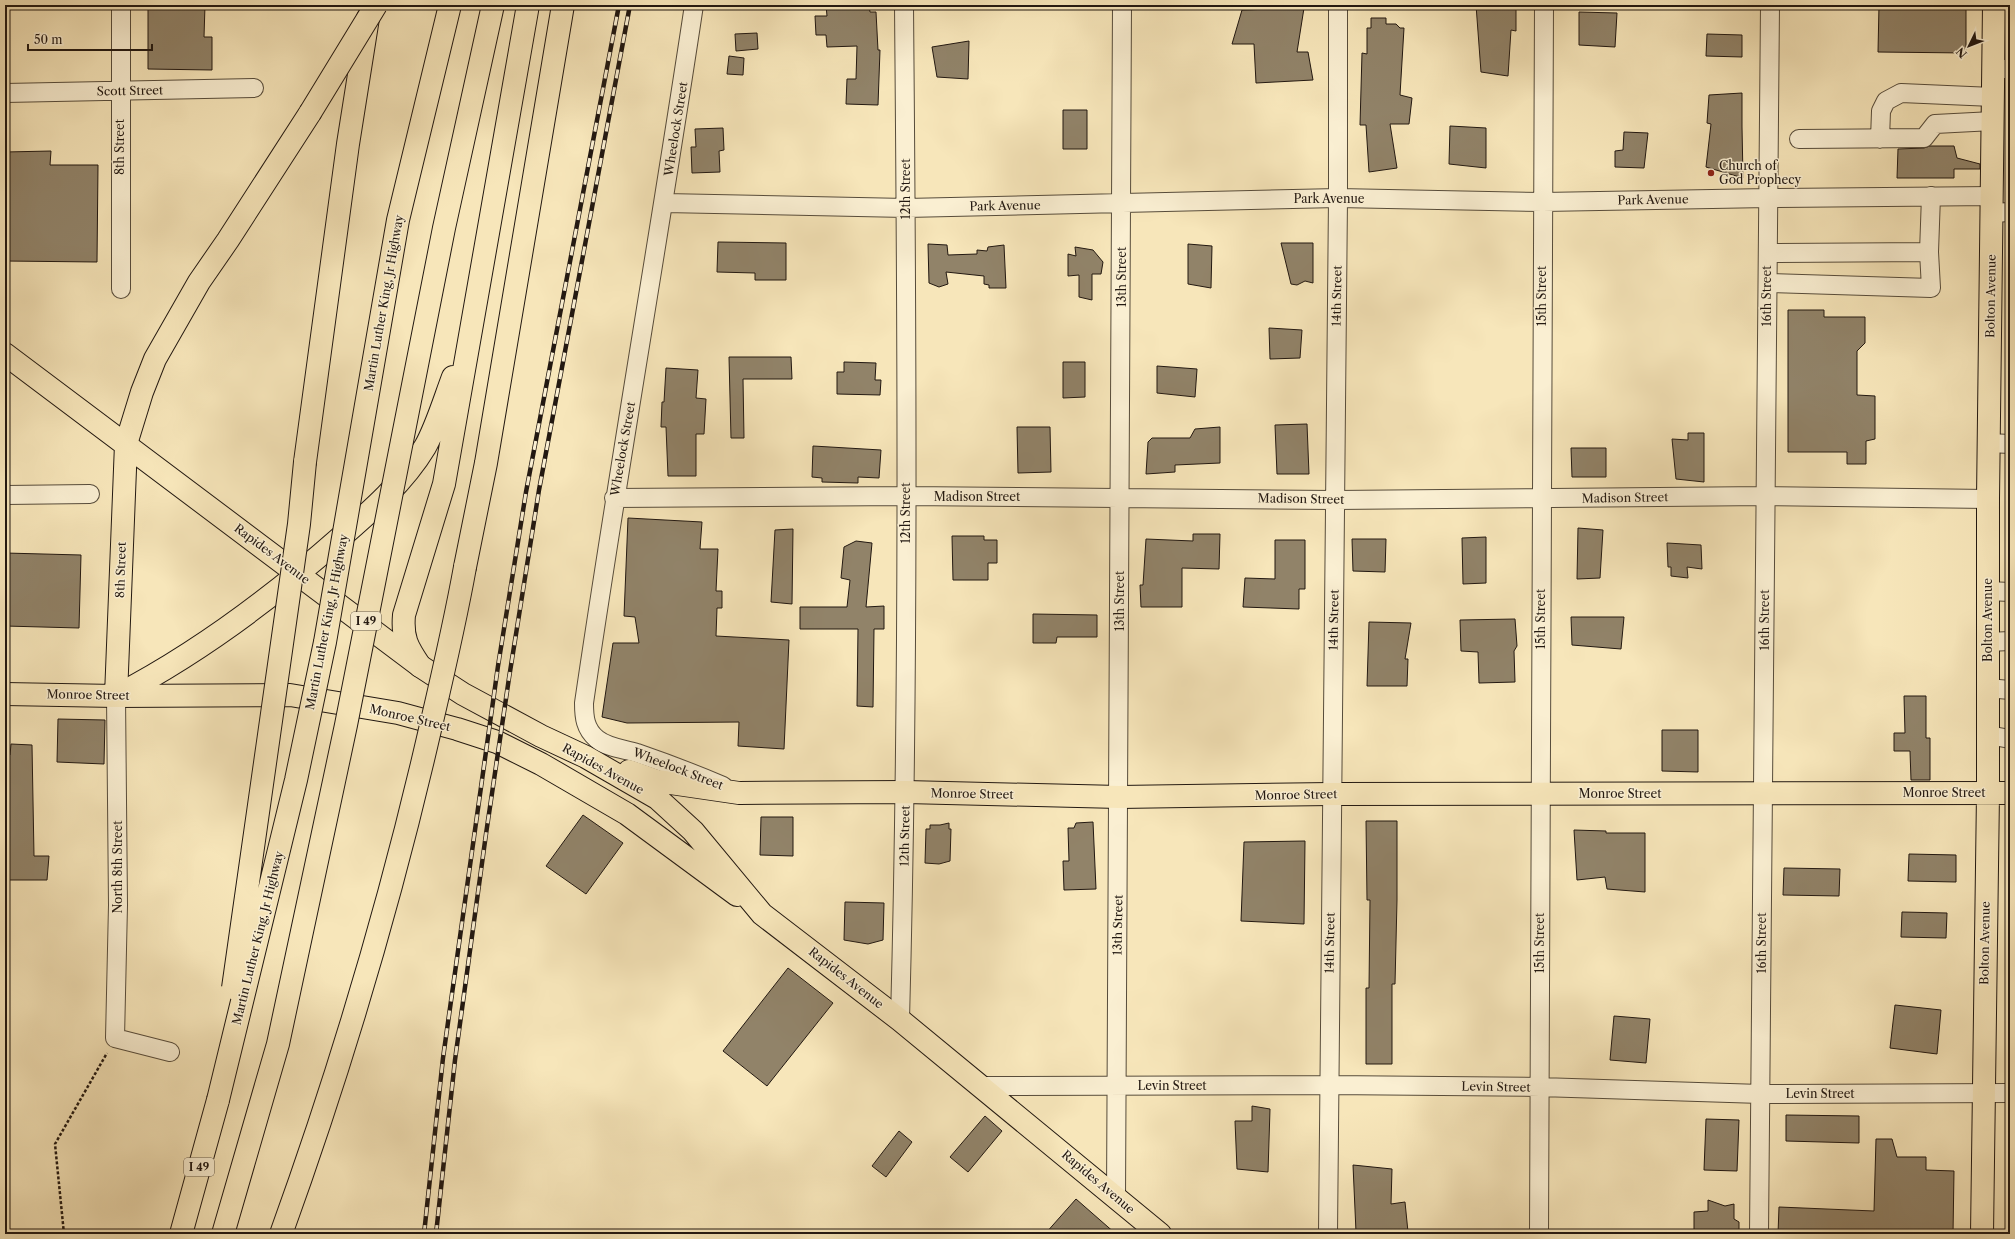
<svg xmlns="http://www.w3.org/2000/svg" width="2015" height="1239" viewBox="0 0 2015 1239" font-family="'Libre Caslon Text',serif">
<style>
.building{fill:#918369;stroke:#221811}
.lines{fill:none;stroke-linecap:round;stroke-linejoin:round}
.minor-casing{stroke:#574c3b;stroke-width:20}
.major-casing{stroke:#221811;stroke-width:24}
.highway-casing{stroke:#221811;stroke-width:24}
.path{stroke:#221811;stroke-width:2.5;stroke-dasharray:3 2;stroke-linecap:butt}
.minor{stroke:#faefd2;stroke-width:18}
.major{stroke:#f7e6ba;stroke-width:22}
.highway{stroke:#f7e6ba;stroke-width:22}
.rail-casing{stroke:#221811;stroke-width:4.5}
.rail{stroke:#faefd2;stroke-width:3;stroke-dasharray:9;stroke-linecap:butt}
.highway-bridge-casing{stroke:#221811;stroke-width:24;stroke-linecap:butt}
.highway-bridge{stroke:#f7e6ba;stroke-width:22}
.poi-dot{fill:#8f2418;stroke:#faefd2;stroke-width:1.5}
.labels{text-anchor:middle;stroke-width:3;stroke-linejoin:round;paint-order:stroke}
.shield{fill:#faefd2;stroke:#63584b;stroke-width:1}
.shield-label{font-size:11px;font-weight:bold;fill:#221811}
.street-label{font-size:12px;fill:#221811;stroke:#faefd2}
.poi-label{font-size:12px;fill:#221811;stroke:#faefd2;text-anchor:start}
</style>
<rect width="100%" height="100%" fill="#f7e6ba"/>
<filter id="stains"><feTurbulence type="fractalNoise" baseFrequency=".005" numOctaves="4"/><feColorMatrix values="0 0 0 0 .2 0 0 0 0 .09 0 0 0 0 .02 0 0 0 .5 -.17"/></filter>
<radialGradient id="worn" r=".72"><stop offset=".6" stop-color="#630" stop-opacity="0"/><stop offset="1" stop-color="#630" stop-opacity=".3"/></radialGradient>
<path class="building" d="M148 5H205L204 37H212V70L148 69Z
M826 5H869L870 12H876L878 50H880L878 105 846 104 847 79H856L857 46 827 47 826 35H816L815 16H827Z
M1476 5H1516V31L1511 30 1508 76 1481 72Z
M1879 5H1966V53L1878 52Z
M1304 8 1297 52H1308L1313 80 1256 83 1254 44H1232L1242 10Z
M1579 12 1617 13 1615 47 1579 45Z
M1371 18H1386V24H1396L1400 28H1404L1400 95 1412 98 1409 124H1390L1397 168 1369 172 1366 125H1360L1362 53 1367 54V28H1371Z
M757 33 758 49 736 51 735 34Z
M1707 34 1742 35V57L1706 56Z
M969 41 968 79 937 77 932 47Z
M729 56 744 58 743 75 727 74Z
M1742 93V127L1743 178 1706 167 1711 124 1707 123 1709 95Z
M1063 110H1087V149H1063Z
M1450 126 1486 128V168L1449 164Z
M723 128 724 150 719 151 720 172 692 173 691 147H696L695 129Z
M1624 132 1648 133 1644 168 1615 167V151L1623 150Z
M1930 146H1954L1957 158 1980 164V169H1954V178H1897L1898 149 1924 148Z
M51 151 50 165H98L97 262 5 261V152Z
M718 242 786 243V280H755V273L717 272Z
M1281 243H1313V283L1305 281 1297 285 1291 284Z
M928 244 947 245 948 255 977 254V250L987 251 988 247 1004 245 1006 288H989V285L984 284V276L946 272 948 284 939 287 929 283Z
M1188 244 1212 246 1211 288 1188 284Z
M1075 247 1093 250 1103 262 1101 274H1092V300L1079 297V275L1068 276V254L1076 256Z
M1788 310H1824V317H1865V343L1857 351V395L1875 396V439L1866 441V464H1847V452H1788Z
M1269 328 1302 330 1300 358 1270 359Z
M729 357H791L792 379H743L744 438H731Z
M844 362 876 363 875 380H881L880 395 837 394V372H844Z
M1063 362H1085V397L1063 398Z
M1157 366 1197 369 1195 397 1157 393Z
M666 368 698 370 696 398 706 399 704 434H696V476H668L666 427H661L662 402H664Z
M1307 424 1309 474H1277L1275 425Z
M1017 427H1050L1051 472 1018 473Z
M1220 427V463L1175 465V472L1146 474 1148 442 1152 438H1190L1195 429Z
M1688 433H1704V482L1676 479 1672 439 1688 440Z
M813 446 881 450 879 478 858 477V483L822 482V478L812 477Z
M1571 448H1606V477H1572Z
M628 518 702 522 700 549H718L716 591H722V608H717L716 636 789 640 784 749 738 746 739 722 627 723 602 717 613 643H639L635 617 624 616Z
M1578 528 1603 530 1600 578 1577 579Z
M793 529 792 604 771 602 775 530Z
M1193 534H1220L1219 569 1182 568V607H1141L1140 585H1143L1146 539 1193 541Z
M952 536H984V540H997V563H988V580H953Z
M1486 537V583L1463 584 1462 538Z
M1352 539H1386L1385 572 1353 571Z
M1275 540H1305V589H1299V609L1243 607 1245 578 1275 579Z
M856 541 872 543 866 607 884 606V629H874L873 707 857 706 858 629H800V607H847L850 580 841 578 844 547Z
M1667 543 1701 545 1702 569 1687 567 1688 578 1671 576V567H1668Z
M5 553 81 555 79 628 5 626Z
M1033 614 1097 615V637H1057L1056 643H1033Z
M1571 617H1624L1621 649 1572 645Z
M1515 619 1517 646 1514 651 1515 682 1479 683 1478 652 1461 651 1460 620Z
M1369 622 1411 623 1405 659H1408L1407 686H1367Z
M1904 696H1926V738H1930V780H1911L1910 751H1894V733H1905Z
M58 719 105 720 104 764 57 762Z
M1662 730H1698V772L1662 771Z
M11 744 32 745 34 856H49L47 880H5V754L10 755Z
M583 815 623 843 586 894 546 866Z
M761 817H793V856L760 855Z
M1366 821H1397V900L1395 984H1392V1064H1366V988H1369L1370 900H1367Z
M1093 822 1096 889 1064 890 1063 861H1069L1068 828H1074L1076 823Z
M949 823V829H951L950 861 939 864 925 863 926 829H930V825H940Z
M1574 830 1606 831V833H1645V892L1607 889 1605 877 1577 880Z
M1305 841 1304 924 1241 921 1244 842Z
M1909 854 1956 855V882L1908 881Z
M1784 868 1840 869 1839 896 1783 895Z
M845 902 884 903 883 940 868 944 844 940Z
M1902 912 1947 913 1946 938 1901 937Z
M788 968 833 1003 767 1086 723 1051Z
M1895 1005 1941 1010 1937 1054 1890 1048Z
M1614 1016 1650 1019 1646 1063 1610 1060Z
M1252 1106 1270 1109 1268 1172 1237 1169 1235 1121H1252Z
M1786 1115 1859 1116V1143L1786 1141Z
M985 1116 1002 1131 968 1172 950 1157Z
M1706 1119 1739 1120 1737 1171 1704 1170Z
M899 1131 912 1142 886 1177 872 1166Z
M1876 1139H1892L1897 1157H1926V1170L1954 1171 1953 1234H1778L1779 1207 1874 1211Z
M1353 1165 1392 1169 1391 1204 1405 1202 1408 1232H1356Z
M1076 1199 1116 1234H1045Z
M1708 1200 1725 1206 1734 1204V1219L1739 1222V1233L1694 1232V1212L1708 1211Z"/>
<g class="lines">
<g class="minor-casing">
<path id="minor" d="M694 5C659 238 618 470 584 703 584 717 585 729 597 739 608 748 624 749 637 753 666 763 695 774 723 786
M1993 69H2010
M5 93 254 88
M1799 139 1924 138 1935 124 1993 121
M1880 139 1881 111 1886 101 1901 93 1993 97
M665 203 906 208 1338 198 1543 202 1768 198 1993 196
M1992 213 2010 212
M1929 252 1931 196
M1768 283 1931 288 1929 252 1768 253
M121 289V5
M1989 443 2010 444
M5 495 90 494
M614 498 906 496 1335 500 1766 496 1988 499
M1988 591 2010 592
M1988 642 2010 641
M1987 688 2010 690
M116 696 118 905 115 1038 170 1052
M1988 735 2010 739
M900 1020C909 682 907 343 904 5
M982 1086 1329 1085 1540 1087 1761 1094 2010 1093
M1116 1198 1122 5
M1328 1234 1338 198V5
M1539 1234 1544 5
M1759 1234 1770 5"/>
</g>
<g class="major-casing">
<path id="major" d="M5 354 420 666 463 694 541 736 586 757 657 798 693 831 762 914 900 1020 1160 1234
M5 694 116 696 290 695 398 713 457 729 497 742 541 764 627 814 737 895
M116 696 126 444
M629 771 657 781 739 793 906 792 1119 797 1332 794 2010 793
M1982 1234 1988 793V499L1994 5"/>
</g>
<g class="highway-casing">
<path id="highway" d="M126 444 142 392 155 359 199 282 228 240 310 113
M305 462 348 144 368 18
M465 567 486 463 563 5
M420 666C407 647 402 638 404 615L444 484 528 5
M116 696C197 654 272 598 341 537 371 511 404 482 425 447 436 428 445 398 453 377
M181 1234 218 1100"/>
</g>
<path class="path" d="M64 1234 55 1144 107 1053"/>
<use href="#minor" class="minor"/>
<use href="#major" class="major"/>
<use href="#highway" class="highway"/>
<g class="rail-casing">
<path id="rail" d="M424 1234 443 1058 498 666 526 492 619 5
M436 1234 455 1060 486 834 509 678 539 490 630 5"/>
</g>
<use href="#rail" class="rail"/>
<g class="highway-bridge-casing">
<path id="highway-bridge" d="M310 113 376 5
M233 988 299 524 305 462
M218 1100 296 780 325 642 398 220 450 5
M223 1234 278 1044 346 725 444 228 493 5
M281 1234C340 1071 390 903 429 734 442 678 455 623 465 567"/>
</g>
<use href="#highway-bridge" class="highway-bridge"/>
</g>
<circle class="poi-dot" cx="1711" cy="173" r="4"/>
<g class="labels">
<g class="shield">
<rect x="351" y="612" width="30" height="18" rx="3"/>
<rect x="184" y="1158" width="30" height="18" rx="3"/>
</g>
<g class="shield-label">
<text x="366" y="625">I 49</text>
<text x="199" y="1171">I 49</text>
</g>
<g class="street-label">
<text transform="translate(130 91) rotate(-1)" y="4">Scott Street</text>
<text transform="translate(676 129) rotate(-81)" y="4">Wheelock Street</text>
<text transform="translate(120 147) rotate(-90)" y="4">8th Street</text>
<text transform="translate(906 189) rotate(-90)" y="4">12th Street</text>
<text x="1329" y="203">Park Avenue</text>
<text transform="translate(1653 200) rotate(-1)" y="4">Park Avenue</text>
<text transform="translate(1005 206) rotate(-1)" y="4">Park Avenue</text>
<text transform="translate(1122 277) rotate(-90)" y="4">13th Street</text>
<text transform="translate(1337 296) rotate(-89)" y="4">14th Street</text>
<text transform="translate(1542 296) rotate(-90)" y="4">15th Street</text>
<text transform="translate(1767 296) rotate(-90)" y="4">16th Street</text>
<text transform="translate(1991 296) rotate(-89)" y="4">Bolton Avenue</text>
<text transform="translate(384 303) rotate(-80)" y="4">Martin Luther King, Jr Highway</text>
<text transform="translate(623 449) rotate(-80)" y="4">Wheelock Street</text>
<text x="977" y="501">Madison Street</text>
<text transform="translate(1625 498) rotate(-1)" y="4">Madison Street</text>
<text transform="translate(1301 499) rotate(1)" y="4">Madison Street</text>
<text transform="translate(906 513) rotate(-90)" y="4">12th Street</text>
<text transform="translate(272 554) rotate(37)" y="4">Rapides Avenue</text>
<text transform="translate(121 570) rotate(-88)" y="4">8th Street</text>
<text transform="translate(1120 601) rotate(-90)" y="4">13th Street</text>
<text transform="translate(1541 619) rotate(-90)" y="4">15th Street</text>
<text transform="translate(1334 620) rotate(-89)" y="4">14th Street</text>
<text transform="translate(1765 620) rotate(-90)" y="4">16th Street</text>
<text transform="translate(1988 620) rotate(-90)" y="4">Bolton Avenue</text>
<text transform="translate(327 622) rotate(-79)" y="4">Martin Luther King, Jr Highway</text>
<text transform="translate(88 695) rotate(1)" y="4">Monroe Street</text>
<text transform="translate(410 718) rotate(13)" y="4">Monroe Street</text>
<text transform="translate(603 769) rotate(29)" y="4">Rapides Avenue</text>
<text transform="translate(678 769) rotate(21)" y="4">Wheelock Street</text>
<text x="1944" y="797">Monroe Street</text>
<text transform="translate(972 794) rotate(1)" y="4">Monroe Street</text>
<text x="1620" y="798">Monroe Street</text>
<text transform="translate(1296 795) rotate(-1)" y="4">Monroe Street</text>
<text transform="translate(905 836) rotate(-89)" y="4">12th Street</text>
<text transform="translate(118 867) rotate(-90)" y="4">North 8th Street</text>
<text transform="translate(1118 925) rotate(-89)" y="4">13th Street</text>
<text transform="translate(258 938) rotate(-76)" y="4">Martin Luther King, Jr Highway</text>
<text transform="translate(1330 943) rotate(-89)" y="4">14th Street</text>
<text transform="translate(1540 943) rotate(-90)" y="4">15th Street</text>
<text transform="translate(1762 943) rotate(-90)" y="4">16th Street</text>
<text transform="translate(1985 943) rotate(-89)" y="4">Bolton Avenue</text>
<text transform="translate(846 978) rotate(38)" y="4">Rapides Avenue</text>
<text x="1172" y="1090">Levin Street</text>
<text transform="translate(1496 1087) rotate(1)" y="4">Levin Street</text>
<text x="1820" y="1098">Levin Street</text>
<text transform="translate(1098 1182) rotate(40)" y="4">Rapides Avenue</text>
</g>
<g class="poi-label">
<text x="1719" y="170">Church of<tspan x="1719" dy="14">God Prophecy</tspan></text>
</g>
</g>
<rect width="2015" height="1239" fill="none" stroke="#f7e6ba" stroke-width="20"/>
<rect x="6" y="6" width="2003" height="1227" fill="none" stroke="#221811" stroke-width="2"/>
<rect x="10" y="10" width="1995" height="1219" fill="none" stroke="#221811"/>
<g transform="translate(1969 46) rotate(227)" stroke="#faefd2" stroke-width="3" paint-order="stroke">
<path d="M0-3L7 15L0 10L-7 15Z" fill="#221811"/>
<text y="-6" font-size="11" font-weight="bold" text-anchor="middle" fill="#221811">N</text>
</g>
<path d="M28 44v6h124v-6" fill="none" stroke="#221811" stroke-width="2"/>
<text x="34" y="44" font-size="12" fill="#221811" stroke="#faefd2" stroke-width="3" paint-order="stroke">50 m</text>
<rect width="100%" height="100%" filter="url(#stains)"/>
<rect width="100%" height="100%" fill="url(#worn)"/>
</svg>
